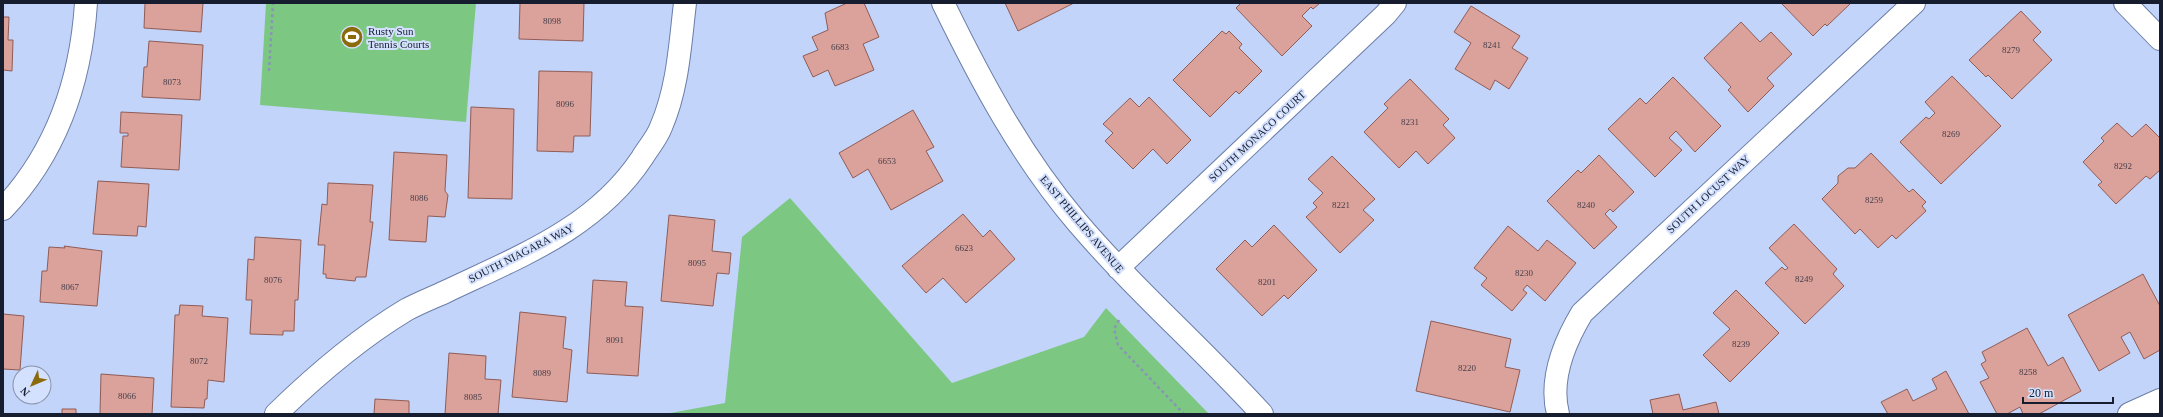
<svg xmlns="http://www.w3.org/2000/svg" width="2163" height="417" viewBox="0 0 2163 417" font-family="'Times New Roman',serif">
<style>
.green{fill:#7cc883}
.building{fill:#dba29b;stroke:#905c56}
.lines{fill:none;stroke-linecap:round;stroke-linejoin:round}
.street-casing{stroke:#6b7ea8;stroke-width:24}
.path{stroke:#8896b4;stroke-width:2.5;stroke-dasharray:3 3;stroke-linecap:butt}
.street{stroke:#fff;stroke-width:22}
.labels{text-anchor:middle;stroke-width:4;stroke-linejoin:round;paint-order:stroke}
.number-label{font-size:9px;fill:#473e49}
.poi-label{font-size:11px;fill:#161d2e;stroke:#d4e1fe;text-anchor:start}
.street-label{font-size:11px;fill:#161d2e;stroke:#d4e1fe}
</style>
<rect width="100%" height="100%" fill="#c3d4fa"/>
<path class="green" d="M266 3H476L466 122 260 105Z
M790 198 952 383 1084 337 1106 308 1209 414H665L725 403 742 237Z"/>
<path class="building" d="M145 3H203L201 32 144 28Z
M520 3H584L583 41 519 39Z
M847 3H864L879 37 863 44 874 70 835 86 828 70 813 77 803 56 818 50 812 37 828 30 825 13Z
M1005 3H1074L1018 31Z
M1241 3H1320L1313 9 1311 7 1302 16 1312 26 1282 56 1236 8Z
M1781 3H1851L1827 26 1825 24 1813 36Z
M1471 6 1520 36 1512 48 1528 58 1509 89 1495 80 1490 90 1455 69 1471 43 1454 32Z
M2021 11 2041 32 2033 40 2052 60 2012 99 1988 75 1986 77 1969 60Z
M3 17H9L8 40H13L12 71 3 70Z
M1741 22 1760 42 1771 32 1792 54 1767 78 1774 86 1748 112 1728 90 1731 87 1704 58Z
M1222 31 1226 34 1229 31 1242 44 1239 48 1262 71 1239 94 1236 91 1210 117 1173 80Z
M149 41 203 45 200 100 142 97 144 67H147Z
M539 71 592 72 590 136H574L573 152 537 151Z
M1952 76 2001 126 1941 184 1900 142 1926 117 1929 119 1935 113 1925 102Z
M1673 77 1721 126 1695 152 1676 131 1669 138 1682 150 1655 177 1608 129 1640 98 1646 104Z
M1410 79 1449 119 1443 125 1455 138 1428 164 1416 151 1399 168 1364 132 1388 108 1384 104Z
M1149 97 1191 140 1167 164 1153 149 1133 169 1105 141 1113 133 1103 124 1130 98 1139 107Z
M471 107 514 109 512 199 468 198Z
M913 110 934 147 926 151 943 181 891 210 868 169 853 178 839 153Z
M121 112 182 115 179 170 121 167 123 136H128V133H120Z
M2117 123 2132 137 2146 124 2160 138V170L2150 179 2146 176 2116 204 2098 185 2102 182 2083 162 2104 141 2101 138Z
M394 152 447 155 445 191 448 195 445 217 428 216 426 242 389 240Z
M1871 153 1909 192 1913 189 1926 202 1922 206 1926 211 1896 239 1892 235 1878 248 1860 229 1855 234 1822 199 1838 183V176L1848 168H1855Z
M1599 155 1634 192 1613 212 1610 209 1605 214 1617 227 1594 249 1547 201 1578 170 1581 173Z
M1332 156 1375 199 1363 210 1374 220 1340 253 1306 217 1317 207 1313 203 1323 193 1308 179Z
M98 181 149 184 146 227 138 226 137 236 93 234Z
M328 183 373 185 370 222H373L366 277H356L355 281 326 278V274H323L325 245H318L322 204 327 205Z
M963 214 983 237 990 230 1015 259 966 303 943 278 926 293 902 266Z
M669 215 715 220 712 251 731 253 729 274 717 273 713 306 661 301Z
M1794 224 1837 269 1833 274 1844 286 1805 324 1765 283 1782 267 1785 270 1788 268 1769 248Z
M1274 225 1317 270 1288 299 1284 295 1262 316 1216 269 1245 240 1252 247Z
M1508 226 1538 251 1547 240 1576 263 1545 301 1527 285 1523 290 1527 293 1512 311 1481 285 1487 278 1474 268Z
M255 237 301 240 298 300H295L294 331H283V335L250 334 252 300H246L248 259 254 260Z
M64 246 102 251 97 306 40 302 42 271H47L49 247 65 248Z
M2143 274 2160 306V350L2144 359 2130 332 2121 337 2130 353 2099 371 2068 315Z
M593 280 627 282 625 306 643 307 638 376 587 373Z
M1736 290 1779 333 1730 382 1703 355 1730 329 1713 313Z
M180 305 203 306 202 316 228 318 224 382 208 380 207 399H205L204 408 171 407 175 315H179Z
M520 312 566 317 563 348 572 350 567 402 512 397Z
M3 314 24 316 20 370 3 369Z
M1431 321 1511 339 1505 367 1520 370 1510 412 1416 391Z
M2027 328 2048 366 2063 357 2081 391 2039 414H2023L2020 407 2007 414H1997L1980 382 1989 378 1981 364 1986 361 1982 352Z
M449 353 486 356 485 379 501 380 498 414H445Z
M1946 371 1969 414H1888L1881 402 1907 389 1913 401 1937 389 1932 379Z
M101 374 154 378 152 414H100Z
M1679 394 1683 410 1716 402 1719 414H1653L1650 400Z
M375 399 409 401V414H374Z
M62 409H76V414H62Z"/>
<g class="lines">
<g class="street-casing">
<path id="street" d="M943 3C981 81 1021 156 1077 222 1135 290 1202 348 1262 414
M2125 3 2160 39
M3 209C57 152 81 80 86 3
M1118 268 1386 14 1395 3
M276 414C316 375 358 339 406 310 419 303 432 298 445 292 518 257 595 229 642 158 648 148 657 138 661 127 678 88 680 45 685 3
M1558 414C1549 379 1564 343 1582 313L1914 3
M2129 414 2160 400"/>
</g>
<path class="path" d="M269 71 273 3
M1119 320 1114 329 1118 345 1184 414"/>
<use href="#street" class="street"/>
</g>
<defs>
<g id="stadium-disc" transform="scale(1.15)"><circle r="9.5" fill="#8b6a09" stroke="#d4e1fe"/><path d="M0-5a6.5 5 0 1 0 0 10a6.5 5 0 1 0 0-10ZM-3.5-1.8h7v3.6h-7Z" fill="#fff"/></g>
</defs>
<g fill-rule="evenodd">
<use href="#stadium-disc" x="352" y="37"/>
</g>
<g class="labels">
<g class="number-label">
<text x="552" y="24">8098</text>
<text x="1492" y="48">8241</text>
<text x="840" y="50">6683</text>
<text x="2011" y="53">8279</text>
<text x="172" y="85">8073</text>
<text x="565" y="107">8096</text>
<text x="1410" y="125">8231</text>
<text x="1951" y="137">8269</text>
<text x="887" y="164">6653</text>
<text x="2123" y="169">8292</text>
<text x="419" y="201">8086</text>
<text x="1874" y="203">8259</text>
<text x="1341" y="208">8221</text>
<text x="1586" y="208">8240</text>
<text x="964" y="251">6623</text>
<text x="697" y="266">8095</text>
<text x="1524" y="276">8230</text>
<text x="1804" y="282">8249</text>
<text x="273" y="283">8076</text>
<text x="1267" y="285">8201</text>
<text x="70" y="290">8067</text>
<text x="615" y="343">8091</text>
<text x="1741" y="347">8239</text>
<text x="199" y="364">8072</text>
<text x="1467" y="371">8220</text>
<text x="2028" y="375">8258</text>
<text x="542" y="376">8089</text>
<text x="127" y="399">8066</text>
<text x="473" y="400">8085</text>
</g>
<g class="poi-label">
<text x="368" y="35">Rusty Sun<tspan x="368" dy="13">Tennis Courts</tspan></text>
</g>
<g class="street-label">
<text transform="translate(1257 136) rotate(-43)" y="4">SOUTH MONACO COURT</text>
<text transform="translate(1708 194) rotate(-43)" y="4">SOUTH LOCUST WAY</text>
<text transform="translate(1082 224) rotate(50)" y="4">EAST PHILLIPS AVENUE</text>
<text transform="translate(521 253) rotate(-27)" y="4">SOUTH NIAGARA WAY</text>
</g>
</g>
<rect width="2163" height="417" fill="none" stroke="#161d2e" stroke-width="8"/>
<g transform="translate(32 385) rotate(226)"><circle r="19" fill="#d4e1fe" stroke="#8893ab"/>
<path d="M0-3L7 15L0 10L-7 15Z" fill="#8b6a09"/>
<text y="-6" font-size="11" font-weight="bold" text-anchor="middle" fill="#161d2e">N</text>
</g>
<path d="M2023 397v6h90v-6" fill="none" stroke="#161d2e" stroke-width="2"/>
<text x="2029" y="397" font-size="12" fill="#161d2e" stroke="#d4e1fe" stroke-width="3" paint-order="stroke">20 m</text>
</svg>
